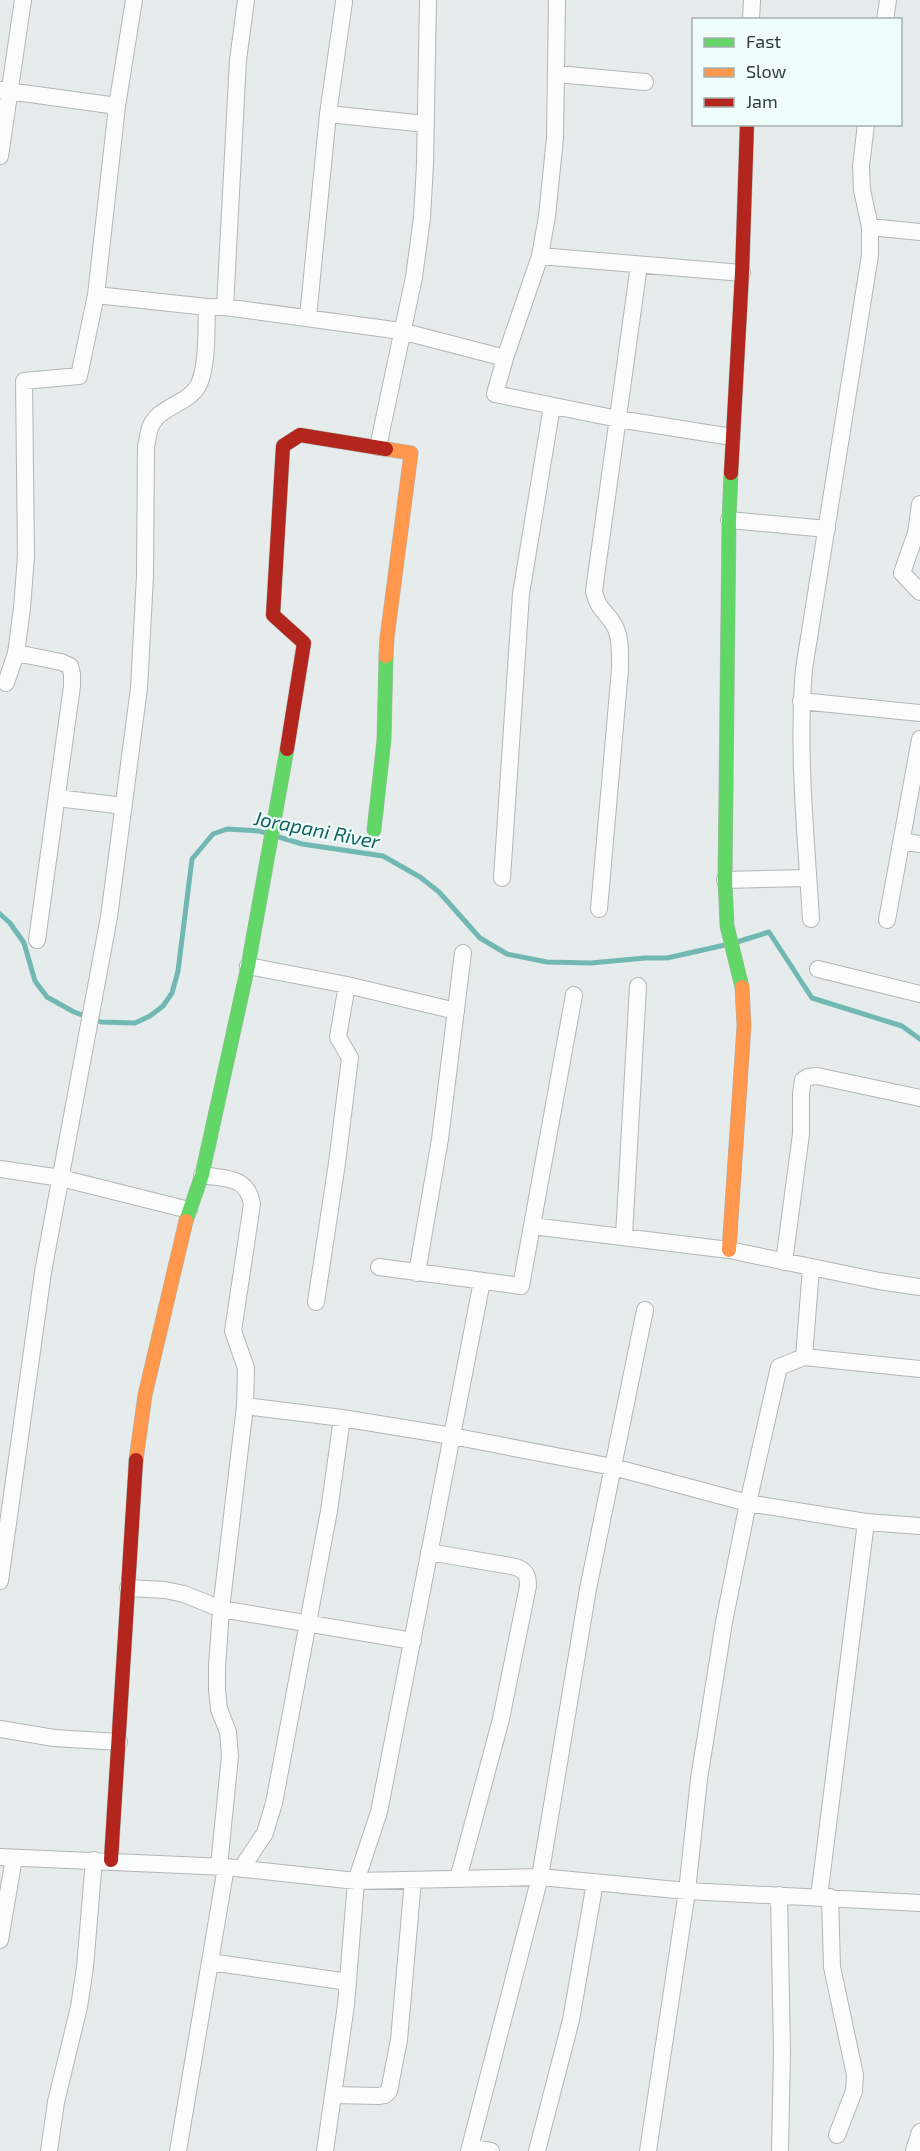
<svg xmlns="http://www.w3.org/2000/svg" width="920" height="2151" viewBox="0 0 920 2151" font-family="'Exo 2',sans-serif">
<style>
.lines{fill:none;stroke-linecap:round;stroke-linejoin:round}
.stream{stroke:#72b8b2;stroke-width:5}
.street-casing{stroke:#b2b7b6;stroke-width:18}
.fast-casing{stroke:#b2b7b6;stroke-width:15}
.slow-casing{stroke:#b2b7b6;stroke-width:15}
.jam-casing{stroke:#b2b7b6;stroke-width:15}
.street{stroke:#fbfcfc;stroke-width:16}
.fast{stroke:#63d668;stroke-width:14}
.slow{stroke:#ff974d;stroke-width:14}
.jam{stroke:#b3261e;stroke-width:14}
.labels{text-anchor:middle;stroke-width:4.5;stroke-linejoin:round;paint-order:stroke}
.water-label{font-size:20px;font-style:italic;fill:#12625c;stroke:#effdfb}
</style>
<rect width="100%" height="100%" fill="#e5eceb"/>
<g class="lines">
<path class="stream" d="M279 837 302 844 383 856 420 877 439 892 480 938 507 954 547 962 591 963 645 958H667L725 945
M0 914 10 923 24 943 35 981 47 997 74 1012 101 1022 135 1023 150 1016 163 1006 172 993 178 971 192 859 213 834 227 829 259 831 268 834
M737 942 769 932 812 998 902 1026 920 1039"/>
<g class="street-casing">
<path id="street" d="M557 0 555 138 547 216 540 256 505 358 495 394 618 419 732 437
M751 20 752 0
M885 20 888 0
M557 74 645 82
M1 90 117 106
M328 114 426 124
M0 156 23 0
M870 227 920 232
M540 256 742 273
M96 295 207 307H225L401 331 505 358
M225 307 238 60 246 0
M308 317 328 114 344 2
M378 447 414 277 422 218 425 164 428 0
M920 504 916 533 902 573 920 592
M729 520 827 529
M6 683 16 653
M801 701 920 713
M57 798 124 806
M902 841 920 844
M502 878 521 594 552 406
M725 880 808 878
M599 909 620 669C620 656 621 641 616 629 609 612 598 612 594 591L639 265
M811 919C806 836 797 752 804 669L870 255V227L862 190 861 166 866 124
M887 920 920 739
M37 940 72 686V674L70 666 61 662 16 653 22 608 26 556 24 381 79 376 96 295 117 106 134 0
M248 966 347 985 456 1011
M818 969 920 994
M0 1169 61 1178 189 1210
M202 1175C226 1179 247 1176 252 1204L233 1331 246 1368 245 1406 221 1609 217 1667V1690L219 1709 228 1732 230 1756 219 1866
M532 1226 729 1250 879 1281 920 1287
M624 1236 638 986
M784 1262 801 1134V1093L803 1080 808 1077 817 1076 920 1098
M379 1267 521 1286 574 995
M417 1273 440 1139 463 953
M316 1302 337 1163 350 1058 338 1037 347 985
M804 1357 920 1369
M245 1406 342 1418 452 1436 613 1467 748 1503 866 1522
M429 1552 516 1567C526 1571 528 1575 528 1586L501 1719 458 1879
M0 1581 43 1272 109 917 139 688 145 576 146 446C148 440 148 433 150 428 158 406 187 405 198 386 208 367 206 329 207 307
M128 1588 165 1590 184 1594 221 1609 413 1641
M0 1729 54 1738 119 1742
M0 1857 226 1867 356 1881 540 1877 687 1891 920 1903
M241 1869 265 1833 274 1803 329 1511 342 1418
M779 1895 782 2051 780 2151
M819 1897 866 1522 920 1526
M830 1897 832 1967 855 2075 854 2091 837 2135
M0 1940 14 1858
M210 1962 348 1982
M334 2095 378 2096 385 2095 389 2091 399 2040 413 1880
M470 2147 491 2151
M49 2151 56 2102 79 2007 85 1967 94 1860
M178 2151 226 1867
M325 2151 346 2005 356 1881 379 1812 482 1281
M469 2151 540 1877 588 1589 645 1310
M537 2151 571 2020 595 1882
M648 2151 687 1891 699 1779 724 1622 748 1503 779 1367 804 1357 811 1268
M914 2151 920 2132"/>
</g>
<g class="fast-casing">
<path id="fast" d="M731 473 729 520 725 880 727 926 742 987
M374 830 384 740 386 656
M186 1221 202 1175 248 966 287 749"/>
</g>
<g class="slow-casing">
<path id="slow" d="M386 449 411 453 387 638 386 656
M729 1250 744 1026 742 987
M136 1460 145 1395 186 1221"/>
</g>
<g class="jam-casing">
<path id="jam" d="M731 473 742 273 747 124
M287 749 304 643 273 615 283 446 300 435 386 449
M111 1860 136 1460"/>
</g>
<use href="#street" class="street"/>
<use href="#fast" class="fast"/>
<use href="#slow" class="slow"/>
<use href="#jam" class="jam"/>
</g>
<g class="labels">
<g class="water-label">
<text transform="translate(317 830) rotate(11)" y="7">Jorapani River</text>
</g>
</g>
<rect x="692" y="18" width="210" height="108" fill="#effdfb" stroke="#a5afae" stroke-width="1.5"/>
<rect x="704" y="38" width="30" height="9" fill="#63d668" stroke="#a5afae" stroke-width="1.5"/>
<text x="746" y="48" font-size="18" fill="#353a3a">Fast</text>
<rect x="704" y="68" width="30" height="9" fill="#ff974d" stroke="#a5afae" stroke-width="1.5"/>
<text x="746" y="78" font-size="18" fill="#353a3a">Slow</text>
<rect x="704" y="98" width="30" height="9" fill="#b3261e" stroke="#a5afae" stroke-width="1.5"/>
<text x="746" y="108" font-size="18" fill="#353a3a">Jam</text>
</svg>
